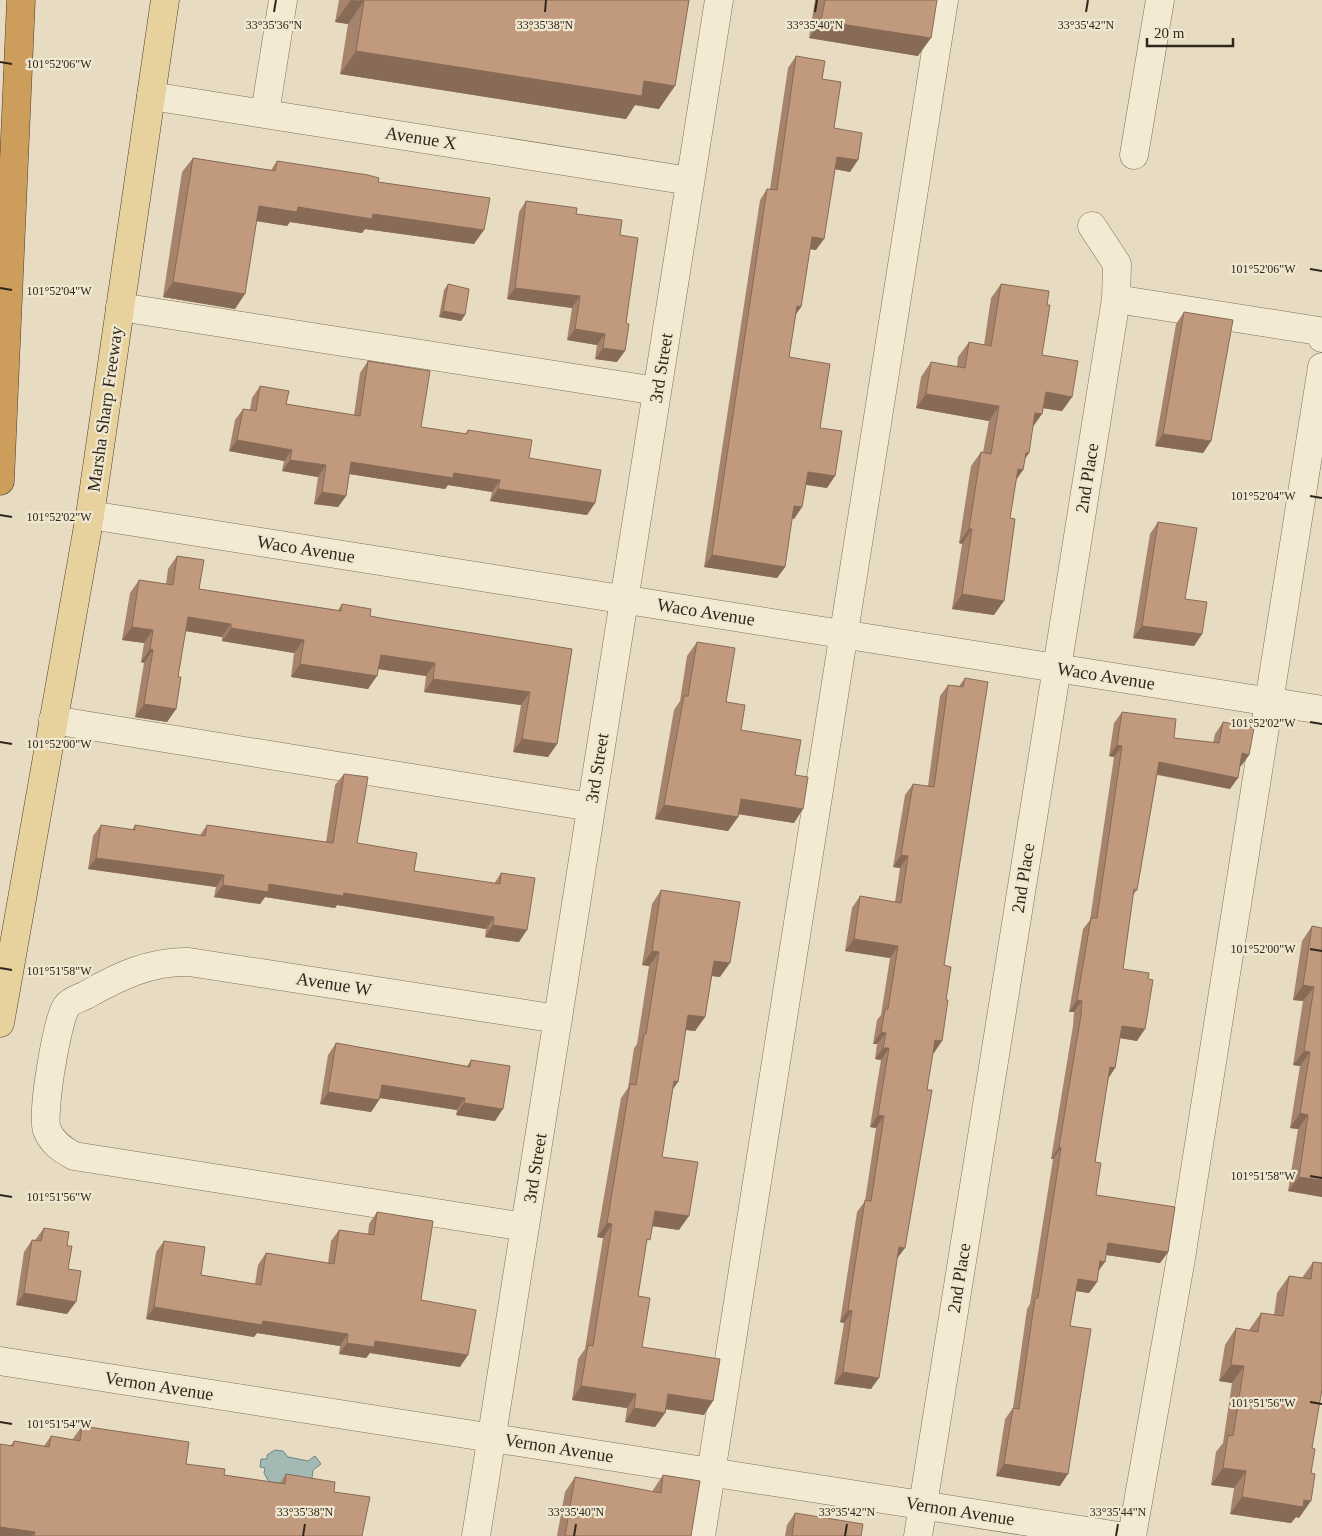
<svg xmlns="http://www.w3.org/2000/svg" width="1322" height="1536" viewBox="0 0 1322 1536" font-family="Georgia,serif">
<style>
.water{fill:#a3bab4;stroke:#6c8780}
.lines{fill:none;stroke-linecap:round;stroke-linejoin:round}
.minor-casing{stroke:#7f6e5b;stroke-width:29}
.major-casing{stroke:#4d3d2f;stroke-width:29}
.highway-casing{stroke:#4d3d2f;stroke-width:29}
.minor{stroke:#f3ead3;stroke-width:28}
.major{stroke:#e7d19d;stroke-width:28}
.highway{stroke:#cd9d5c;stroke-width:28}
.wall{fill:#a6846b}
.shaded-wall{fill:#876b57}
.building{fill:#c1997c;stroke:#876b57}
.ticks{fill:none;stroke:#30271d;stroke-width:2}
.labels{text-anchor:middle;stroke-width:4.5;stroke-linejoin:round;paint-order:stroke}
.street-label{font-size:18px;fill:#30271d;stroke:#f0e7d0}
.ticks-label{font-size:12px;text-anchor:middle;fill:#30271d;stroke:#f0e7d0;stroke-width:4.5;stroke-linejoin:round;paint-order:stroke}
</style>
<rect width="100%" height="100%" fill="#e7dcc2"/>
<path class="water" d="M275 1450 283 1451 288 1457 308 1461 315 1456 321 1464 313 1470 311 1486 269 1482 264 1473 265 1468 260 1467 261 1459H267V1455Z"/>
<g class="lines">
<g class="minor-casing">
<path id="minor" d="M151 96 690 181
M265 113 283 0
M1134 155 1160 0
M1116 299 1319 331 1322 338
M120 307 657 391
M90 515 1322 710
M53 720 591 807
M525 1227 74 1156C63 1150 52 1143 47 1130 41 1115 57 1021 66 1007 70 1001 80 998 86 995 119 976 151 961 189 962L558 1019
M0 1361 1119 1536
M476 1536 719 0
M701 1536 944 0
M918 1536 1116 299 1117 264 1092 226
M1132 1536 1181 1258 1322 367"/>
</g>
<g class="major-casing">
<path id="major" d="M0 1023 90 515 165 0"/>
</g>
<g class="highway-casing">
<path id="highway" d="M0 481 21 0"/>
</g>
<use href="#minor" class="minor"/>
<use href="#major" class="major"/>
<use href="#highway" class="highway"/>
</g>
<path class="wall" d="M339 0H689L659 109 635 105 626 119 340 74 348 24 335 22Z
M815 0H937L918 56 809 38Z
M796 56 822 79 834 128 850 172 835 169 816 250 810 249 801 307 796 314 789 357 820 428 827 488 806 484 802 507 794 519 792 518 785 567 777 578 704 567 760 200 767 189H770L788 68Z
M193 158 271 170 277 161 378 182 474 244 365 229 362 233 290 222 287 226 257 221 235 309 163 297 182 172Z
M526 201 576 214 620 235 617 362 595 359 597 345 567 340 572 308 507 299 519 212Z
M448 284 461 321 439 317 444 290Z
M1001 284 1047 305 1042 355 1072 397 1062 411 1043 408 1033 426 1025 459 1023 470 1016 480 994 615 952 609 962 544 959 543 971 466 981 452H983L989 421 916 408 921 377 931 362 957 367 958 357 969 342 984 345 991 298Z
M1184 312 1211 441 1203 453 1155 446 1176 324Z
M368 361 421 427 465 434 468 430 529 458 595 503 587 515 490 501 492 492 448 485 445 489 349 474 346 496 338 507 314 504 318 477 282 471 284 461 229 451 235 420 243 409 250 410 252 398 260 386 286 404 354 415 360 373Z
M1158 522 1185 599 1202 634 1194 646 1133 638 1150 534Z
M177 556 199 589 338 610 342 604 370 616 386 619 572 649 557 744 548 757 513 752 521 705 424 692 426 676 378 669 368 689 291 677 294 653 222 641V637L185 631 178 677 176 709 167 722 135 717 144 663 141 662 144 643 122 640 130 593 139 580 166 584 168 569Z
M697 642 741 730 795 775 794 823 739 814 738 817 728 831 655 819 674 710 680 701 687 656Z
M965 678 944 965 934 1053 933 1052 897 1259 871 1389 834 1384 844 1323 840 1322 857 1212 865 1201 876 1128 870 1127 881 1060 875 1059 877 1044H873L877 1020 881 1015 890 958 845 951 852 908 860 896 895 902 900 868 893 867 905 795 913 784 928 786 940 696 948 685 959 686Z
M1122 712 1174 738 1213 743 1215 734 1223 722 1249 755 1241 766H1240L1230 789 1157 775 1137 890 1133 895 1123 969 1137 1041 1120 1038 1115 1068 1108 1079 1095 1162 1096 1195 1168 1252 1160 1263 1106 1255 1098 1272 1097 1282 1089 1293 1076 1291 1070 1326 1060 1486 996 1476 1005 1419 1013 1408 1027 1309 1030 1304 1053 1159H1051L1073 1026 1074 1012H1069L1083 929 1090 920 1114 757 1109 756 1114 723Z
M344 774 357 843 414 871 494 884 501 873 519 942 485 937 486 929 337 905 335 908 265 897 260 904 214 897 216 887 88 869 93 836 101 825 132 830 135 825 200 835 207 825 326 842 335 785Z
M661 890 720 977 712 976 705 1017 695 1031 686 1030 673 1088 662 1157 679 1230 652 1226 646 1245 638 1296 642 1347 704 1415 666 1409 665 1413 655 1427 625 1422 627 1408 572 1400 578 1359 585 1349 603 1238 597 1237 621 1098 628 1088 634 1048 637 1044 649 966 642 965 652 904Z
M1312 926 1322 928V1197L1288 1191 1298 1129 1290 1128 1300 1066 1293 1065 1303 1001 1293 1000 1302 941Z
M336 1043 467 1066 471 1060 495 1121 456 1115 457 1110 380 1098 379 1100 371 1112 320 1104 328 1055Z
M377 1212 421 1300 460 1367 370 1353 366 1358 339 1354 340 1346 257 1333 254 1337 146 1319 156 1252 164 1241 201 1275 255 1284 258 1265 266 1253 328 1263 331 1241 339 1230 368 1234 369 1224Z
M44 1228 67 1246 68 1269 67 1314 16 1305 24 1252 32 1240H35Z
M1313 1262 1299 1518 1296 1517 1291 1523 1230 1514 1234 1488 1211 1485 1216 1452 1223 1443 1232 1383 1219 1381 1225 1345 1236 1328 1249 1330 1261 1313 1274 1315 1277 1293 1289 1276 1302 1278Z
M82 1426 186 1464 224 1475 280 1483 286 1474 334 1492 362 1536H0L11 1445 14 1441 44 1446 51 1436 72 1440Z
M663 1475 691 1536H557L565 1492 575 1477 653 1492V1490Z
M795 1513 861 1536H785L787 1525Z"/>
<path class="shaded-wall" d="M351 0 364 1 348 24 335 22Z
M821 21 931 38 918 56 809 38Z
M356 51 644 81 675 86 659 109 635 105 626 119 340 74Z
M837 157 858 160 850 172 829 168Z
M259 206 298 207 373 214 484 230 474 244 365 229 362 233 290 222 287 226 249 220Z
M812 237 824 239 816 250 804 248Z
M173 282 245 294 235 309 163 297Z
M515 288 580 296 572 308 507 299Z
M797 306 801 307 793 318Z
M443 311 465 315 461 321 439 317Z
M575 329 605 334 597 345 567 340Z
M603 348 625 351 617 362 595 359Z
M1046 392 1072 397 1062 411 1035 407Z
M926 394 999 406 989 421 916 408Z
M1035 413 1042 414 1032 428Z
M1163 434 1211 441 1203 453 1155 446Z
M237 440 292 450 284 461 229 451Z
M1026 453H1029L1019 468Z
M290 460 326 465 318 477 282 471Z
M351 462 454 473 500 480 492 492 448 485 445 489 343 473Z
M1018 469 1023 470 1013 484Z
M808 472 835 476 827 488 800 484Z
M498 489 595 503 587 515 490 501Z
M322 492 346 496 338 507 314 504Z
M794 506 802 507 794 519 786 517Z
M969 529H972L962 544 959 543Z
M712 555 785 567 777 578 704 567Z
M962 594 1004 601 994 615 952 609Z
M188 617 231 624 222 637 179 630Z
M1142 626 1202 634 1194 646 1133 638Z
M132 627 153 630 144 643 122 640Z
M231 628 304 640 294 653 222 641Z
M150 649 153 650 144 663 141 662Z
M381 655 435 663 426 676 372 668Z
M300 664 377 676 368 689 291 677Z
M433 679 530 692 521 705 424 692Z
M144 704 176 709 167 722 135 717Z
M522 739 557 744 548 757 513 752Z
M1117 745 1122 746 1114 757 1109 756Z
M1242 753 1249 755 1241 766 1234 765Z
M1159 762 1238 778 1230 789 1151 773Z
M741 799 803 809 794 823 731 813Z
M664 805 738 817 728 831 655 819Z
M901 855 908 856 900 868 893 867Z
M96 858 224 875 216 887 88 869Z
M269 884 344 893 494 917 486 929 337 905 335 908 265 897 260 904 214 897 223 885Z
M493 925 527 930 519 942 485 937Z
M854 939 898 946 890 958 845 951Z
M652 951 659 952 649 966 642 965Z
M714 961 730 963 720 977 704 975Z
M1303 985 1314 987 1303 1001 1293 1000Z
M1077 1000 1082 1001 1074 1012H1069Z
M688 1015 705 1017 695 1031 679 1029Z
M1122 1026 1145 1029 1137 1041 1114 1037Z
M881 1032 886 1033 877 1044H873Z
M935 1040 942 1041 934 1053 926 1051Z
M883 1048H889L881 1060 875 1059Z
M1304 1051 1310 1052 1300 1066 1293 1065Z
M1110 1067 1115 1068 1107 1080Z
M674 1081 678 1082 668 1096Z
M382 1085 465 1098 457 1110 373 1097Z
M328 1092 379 1100 371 1112 320 1104Z
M464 1103 503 1109 495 1121 456 1115Z
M1300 1113 1308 1115 1298 1129 1290 1128Z
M878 1115 884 1116 876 1128 870 1127Z
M1059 1147 1061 1148 1053 1159H1051Z
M1299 1177 1322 1180V1197L1288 1191Z
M655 1211 689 1216 679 1230 645 1225Z
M607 1223 612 1224 603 1238 597 1237Z
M1108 1243 1168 1252 1160 1263 1100 1254Z
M899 1247 905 1248 896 1260Z
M1100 1261 1105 1262 1097 1273Z
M1078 1279 1097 1282 1089 1293 1070 1290Z
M24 1293 76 1302 67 1314 16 1305Z
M154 1307 263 1321 348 1334 340 1346 257 1333 254 1337 146 1319Z
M848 1310 852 1311 844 1323 840 1322Z
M375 1341 468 1355 460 1367 370 1353 366 1358 339 1354 347 1343Z
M1231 1365 1244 1366 1232 1383 1219 1381Z
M843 1372 879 1378 871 1389 834 1384Z
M581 1386 636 1394 627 1408 572 1400Z
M668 1394 713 1401 704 1415 658 1408Z
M634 1408 665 1413 655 1427 625 1422Z
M1004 1464 1068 1474 1060 1486 996 1476Z
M1223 1468 1246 1471 1234 1488 1211 1485Z
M1242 1497 1304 1500 1311 1501 1299 1518 1296 1517 1291 1523 1230 1514Z
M0 1527 35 1532 32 1536H0Z"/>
<path class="building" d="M360 0H689L675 86 644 81 642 96 356 51 364 1Z
M825 0H937L931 38 821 21Z
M796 56 825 61 822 79 841 82 834 128 862 133 858 160 837 157 824 239 812 237 801 307 797 306 789 357 830 364 820 428 842 431 835 476 808 472 802 507 794 506 785 567 712 555 767 189 777 190Z
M193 158 275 171 277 161 368 175 379 178 378 182 490 198 484 230 373 214 372 219 298 207 297 212 259 206 245 294 173 282Z
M526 201 577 208 576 214 622 220 620 235 638 238 626 323 629 324 625 351 603 348 605 334 575 329 580 296 515 288Z
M448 284 469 289 465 315 443 311Z
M1001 284 1049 291 1047 305H1050L1042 355 1078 361 1072 397 1046 392 1042 414 1035 413 1029 453H1026L1023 470 1018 469 1010 518 1015 519 1004 601 962 594 972 529H969L981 452 991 454 999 406 926 394 931 362 965 368 969 342 991 346Z
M1184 312 1233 320 1211 441 1163 434Z
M368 361 430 371 421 427 467 434 468 430 532 440 529 458 601 470 595 503 498 489 500 480 454 473 453 478 351 462 346 496 322 492 326 465 290 460 292 450 237 440 243 409 256 411 260 386 289 391 286 404 360 416Z
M1158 522 1197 528 1185 599 1207 602 1202 634 1142 626Z
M177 556 204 560 199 589 341 611 342 604 371 609 370 616 386 619 572 649 557 744 522 739 530 692 433 679 435 663 381 655 377 676 300 664 304 640 231 628V624L188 617 178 677H181L176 709 144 704 153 650 150 649 153 630 132 627 139 580 173 585Z
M697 642 735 648 726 702 745 705 741 730 801 740 795 775 808 777 803 809 741 799 738 817 664 805 684 696H688Z
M965 678 988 682 944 965 951 967 946 1000H948L942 1041 935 1040 927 1090H932L905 1248 899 1247 879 1378 843 1372 852 1311 848 1310 865 1200 871 1201 884 1116 878 1115 889 1048H883L886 1033 881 1032 885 1009H888L898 946 854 939 860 896 901 903 908 856 901 855 913 784 934 787 948 685 963 687Z
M1122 712 1176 719 1174 738 1219 743 1223 722 1254 728 1249 755 1242 753 1238 778 1159 762 1137 890 1134 889 1123 969 1149 973 1148 979 1153 980 1145 1029 1122 1026 1115 1068 1110 1067 1095 1162 1101 1163 1096 1195 1175 1207 1168 1252 1108 1243 1105 1262 1100 1261 1097 1282 1078 1279 1070 1326 1091 1329 1068 1474 1004 1464 1013 1408 1019 1409 1035 1298H1038L1061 1148 1059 1147 1081 1015 1082 1001 1077 1000 1091 918H1097L1122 746 1117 745Z
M344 774 368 777 357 843 417 853 414 871 500 884 501 873 535 878 527 930 493 925 494 917 344 893 343 896 269 884 268 892 223 885 224 875 96 858 101 825 135 830V825L205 836 207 825 333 843Z
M661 890 740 902 730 963 714 961 705 1017 688 1015 678 1082 674 1081 662 1157 698 1162 689 1216 655 1211 650 1240 647 1239 638 1296 650 1298 642 1347 720 1359 713 1401 668 1394 665 1413 634 1408 636 1394 581 1386 588 1345 593 1346 612 1224 607 1223 630 1084 636 1085 644 1034H646L659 952 652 951Z
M1312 926 1322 928V1180L1299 1177 1308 1115 1300 1113 1310 1052 1304 1051 1314 987 1303 985Z
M336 1043 470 1067 471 1060 510 1066 503 1109 464 1103 465 1098 382 1085 379 1100 328 1092Z
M377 1212 433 1221 421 1300 476 1310 468 1355 375 1341 374 1347 347 1343 348 1334 263 1321 262 1325 154 1307 164 1241 205 1247 201 1275 261 1285 266 1253 334 1264 339 1230 374 1235Z
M44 1228 69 1232 67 1246H72L68 1269 81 1271 76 1302 24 1293 32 1240 41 1241Z
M1313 1262 1322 1263V1389L1312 1448 1315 1449 1311 1473 1315 1474 1311 1501 1304 1500 1303 1507 1242 1497 1246 1471 1223 1468 1228 1435 1233 1436 1244 1366 1231 1365 1236 1328 1258 1332 1261 1313 1283 1316 1289 1276 1311 1279Z
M82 1426 189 1442 186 1464 225 1469 224 1475 285 1484 286 1474 335 1482 334 1492 370 1497 362 1536H34L35 1532 0 1527V1444L13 1446 14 1441 49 1447 51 1436 80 1441Z
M663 1475 700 1481 691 1536H565L575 1477 661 1493Z
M795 1513 863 1524 861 1536H792Z"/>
<path class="ticks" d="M274 12 276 0M545 12 546 0M815 12 817 0M1086 12 1088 0M0 62 12 64M1310 269 1322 271M0 288 12 290M1310 496 1322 498M0 515 12 517M1310 722 1322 724M0 742 12 744M1310 949 1322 951M0 968 12 970M1310 1176 1322 1178M0 1195 12 1197M1310 1402 1322 1404M0 1422 12 1424M303 1536 305 1524M574 1536 576 1524M845 1536 847 1524M1116 1536 1118 1524"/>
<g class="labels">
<g class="street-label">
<text transform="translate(421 138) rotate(9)" y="6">Avenue X</text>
<text transform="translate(661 368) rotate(-81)" y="6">3rd Street</text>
<text transform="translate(105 409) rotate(-82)" y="6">Marsha Sharp Freeway</text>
<text transform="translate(1087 478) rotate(-81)" y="6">2nd Place</text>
<text transform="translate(306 549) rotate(9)" y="6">Waco Avenue</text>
<text transform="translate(706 612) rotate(9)" y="6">Waco Avenue</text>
<text transform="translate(1106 676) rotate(9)" y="6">Waco Avenue</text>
<text transform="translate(597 768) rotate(-81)" y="6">3rd Street</text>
<text transform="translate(1023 878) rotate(-81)" y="6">2nd Place</text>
<text transform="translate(334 984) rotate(9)" y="6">Avenue W</text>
<text transform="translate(535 1168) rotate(-81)" y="6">3rd Street</text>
<text transform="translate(959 1278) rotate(-81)" y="6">2nd Place</text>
<text transform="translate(159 1386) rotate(9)" y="6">Vernon Avenue</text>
<text transform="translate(559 1448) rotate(9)" y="6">Vernon Avenue</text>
<text transform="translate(960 1511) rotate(9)" y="6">Vernon Avenue</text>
</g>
</g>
<g class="ticks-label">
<text x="274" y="29">33°35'36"N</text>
<text x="545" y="29">33°35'38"N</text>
<text x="815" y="29">33°35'40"N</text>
<text x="1086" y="29">33°35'42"N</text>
<text x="59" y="68">101°52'06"W</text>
<text x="1263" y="273">101°52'06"W</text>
<text x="59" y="295">101°52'04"W</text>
<text x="1263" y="500">101°52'04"W</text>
<text x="59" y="521">101°52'02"W</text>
<text x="1263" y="727">101°52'02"W</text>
<text x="59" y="748">101°52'00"W</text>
<text x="1263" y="953">101°52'00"W</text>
<text x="59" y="975">101°51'58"W</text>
<text x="1263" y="1180">101°51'58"W</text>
<text x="59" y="1201">101°51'56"W</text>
<text x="1263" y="1407">101°51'56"W</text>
<text x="59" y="1428">101°51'54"W</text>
<text x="305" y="1516">33°35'38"N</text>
<text x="576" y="1516">33°35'40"N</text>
<text x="847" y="1516">33°35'42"N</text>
<text x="1118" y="1516">33°35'44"N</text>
</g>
<path d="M1147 38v8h86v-8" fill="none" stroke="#30271d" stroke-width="2.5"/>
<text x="1154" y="38" font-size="15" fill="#30271d" stroke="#f0e7d0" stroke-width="4" paint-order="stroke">20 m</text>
</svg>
